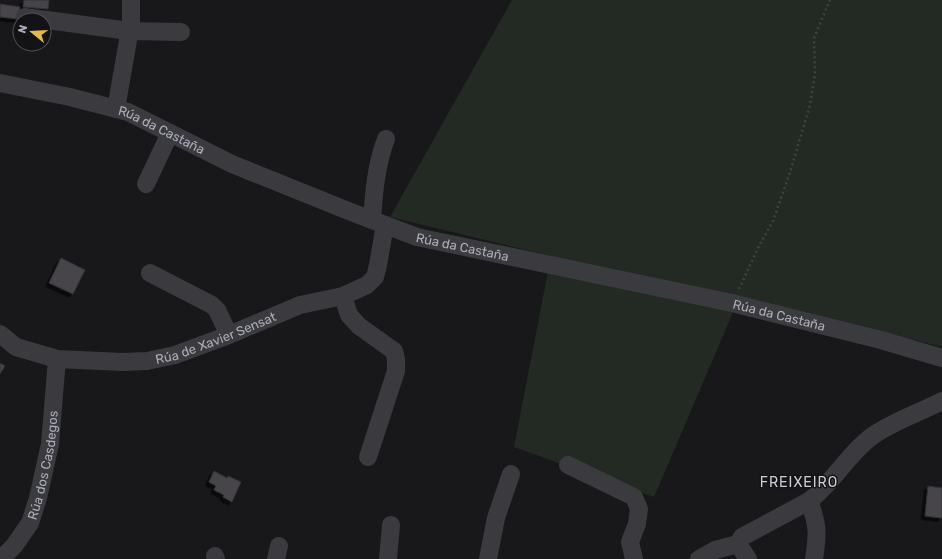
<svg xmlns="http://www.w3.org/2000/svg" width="942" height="559" viewBox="0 0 942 559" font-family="Rubik,sans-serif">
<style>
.green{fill:#232a24}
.building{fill:#46454a;stroke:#333236;filter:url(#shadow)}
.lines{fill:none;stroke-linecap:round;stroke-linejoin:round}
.path{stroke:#404146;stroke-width:2.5;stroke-dasharray:2 3;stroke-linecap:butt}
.minor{stroke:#3a3a3f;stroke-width:18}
.labels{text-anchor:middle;stroke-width:3;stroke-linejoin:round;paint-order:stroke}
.street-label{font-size:13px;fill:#acafb9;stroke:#131315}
.neighbourhood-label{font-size:14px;letter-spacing:1px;fill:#ccced5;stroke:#131315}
</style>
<defs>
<filter id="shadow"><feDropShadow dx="-3.5" dy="3.5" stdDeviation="0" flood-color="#0009"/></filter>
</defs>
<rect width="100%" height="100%" fill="#18181a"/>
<path class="green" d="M512 0H942V347L740 296 654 497 514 447 551 256 390 217Z"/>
<path class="building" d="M24 0H49L48 9 23 7Z
M0 4 20 7 18 19 0 17Z
M61 258 85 270 73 294 49 283Z
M0 363 5 366 0 374Z
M214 471 227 478 228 476 241 482 232 502 223 497 224 495 214 490 216 486 209 482Z
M928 486 942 488V518L925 516Z"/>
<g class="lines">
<path class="path" d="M739 289 759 246 773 221 791 169 810 105 815 74 814 38 830 0"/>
<g class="minor">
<path d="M25 17 129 31 181 32"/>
<path id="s1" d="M0 83 70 97 128 112 232 164 351 212 417 237 732 303 881 340 942 358"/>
<path d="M116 109 131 23V0"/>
<path d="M146 184 170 133"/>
<path d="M372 220C374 192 376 165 386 139"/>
<path d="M150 273 212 305 217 310 229 335"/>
<path d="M343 296 349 315 359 326 394 351 396 359V371L368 457"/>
<path id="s2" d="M0 334 16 347 57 359 123 362 147 361 175 355 229 335 300 305 343 296 367 285 375 277 378 265 385 225"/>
<path d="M568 465 634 497 639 509 637 524 630 542 634 559"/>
<path d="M809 501C818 524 818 534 814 559"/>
<path d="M738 544 748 559"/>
<path d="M215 556 216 559"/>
<path id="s3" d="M1 559 14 546 30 523 38 498 50 444 57 359"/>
<path d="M276 559 279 546"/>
<path d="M388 559 391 525"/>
<path d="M488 559 496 518 511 474"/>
<path d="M699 559 715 550 738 544 742 537 809 501C833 483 847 455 871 437 891 422 919 413 942 401"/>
</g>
</g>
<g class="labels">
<g class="street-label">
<text dy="5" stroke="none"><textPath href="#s1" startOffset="169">Rúa da Castaña</textPath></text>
<text dy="5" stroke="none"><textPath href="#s1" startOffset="493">Rúa da Castaña</textPath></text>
<text dy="5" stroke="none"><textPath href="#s1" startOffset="817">Rúa da Castaña</textPath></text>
<text dy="5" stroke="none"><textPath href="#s2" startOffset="226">Rúa de Xavier Sensat</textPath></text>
<text dy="5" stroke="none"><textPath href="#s3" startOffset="106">Rúa dos Casdegos</textPath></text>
</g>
<g class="neighbourhood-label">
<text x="799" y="487">FREIXEIRO</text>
</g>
</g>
<g transform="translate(32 32) rotate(288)"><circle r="19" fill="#131315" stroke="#505157"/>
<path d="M0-3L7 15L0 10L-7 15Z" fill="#e5b946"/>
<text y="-6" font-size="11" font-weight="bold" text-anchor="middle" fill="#acafb9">N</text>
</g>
</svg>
